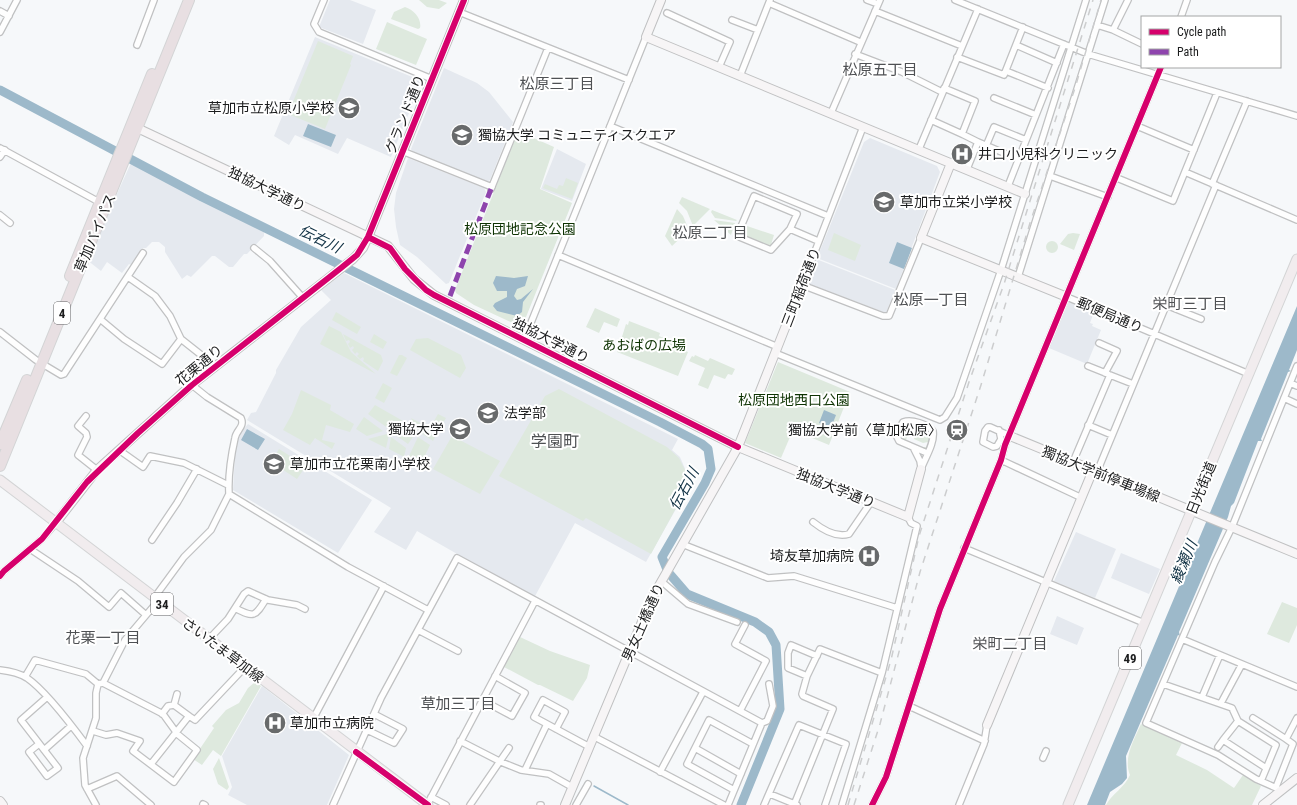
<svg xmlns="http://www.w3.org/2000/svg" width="1297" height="805" viewBox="0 0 1297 805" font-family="'Roboto Condensed','Noto Sans JP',sans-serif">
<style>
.built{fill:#e5e9ef}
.green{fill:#dee9de}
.water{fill:#9db9ca}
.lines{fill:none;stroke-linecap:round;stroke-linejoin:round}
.stream{stroke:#9db9ca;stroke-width:1.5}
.river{stroke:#9db9ca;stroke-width:9}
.street-casing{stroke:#c0c1c2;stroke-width:8}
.secondary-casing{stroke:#c0c1c2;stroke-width:10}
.primary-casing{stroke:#d3d4d5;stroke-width:11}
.highway-casing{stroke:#d3d4d5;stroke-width:12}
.street{stroke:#fefefe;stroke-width:5.5}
.secondary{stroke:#f7f5f6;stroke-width:8}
.primary{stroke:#f1ecee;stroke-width:9}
.highway{stroke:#e8dfe2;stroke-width:10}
.rail{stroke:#cccdce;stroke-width:1.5;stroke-dasharray:7 7;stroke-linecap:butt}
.quiet{stroke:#8e44ad;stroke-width:5;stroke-dasharray:10 5;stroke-linecap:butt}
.cycleway-casing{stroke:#fff;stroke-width:8}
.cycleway{stroke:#d6006c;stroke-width:6}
.labels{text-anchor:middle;stroke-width:4;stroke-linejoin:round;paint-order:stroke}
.shield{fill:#fff;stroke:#606162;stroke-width:1}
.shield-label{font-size:13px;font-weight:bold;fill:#1c1d1e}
.poi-label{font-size:14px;fill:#1c1d1e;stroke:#fff;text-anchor:start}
.street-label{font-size:14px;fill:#1c1d1e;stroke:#fff}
.park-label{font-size:14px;fill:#0e3303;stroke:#fff}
.neighbourhood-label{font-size:15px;fill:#4f5154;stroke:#fff}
.water-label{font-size:15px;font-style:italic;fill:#103144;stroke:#fff}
.quarter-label{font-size:16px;fill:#4f5154;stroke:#fff}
</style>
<rect width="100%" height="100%" fill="#f6f8fa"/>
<path class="built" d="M330 0H350L376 10 363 44 319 27Z
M315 37 422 81 391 157 347 138 338 154 295 135 289 145 274 136Z
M444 68 477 83 489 92 513 122 490 180 487 182 413 153 411 149Z
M870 138 937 166 940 172 896 289 817 258 864 142Z
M557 149 586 164 572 201 541 189Z
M408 158 484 188 486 192 449 283 446 284 417 257 400 245 396 227 394 209 396 193Z
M131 163 264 232V236L247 254H244L233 267H229L215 256H212L191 277 187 275 182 279 165 252V247L159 242H152L146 248H143L131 265 129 264 122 273 107 262 101 271 87 260Z
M816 259 895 290 886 313 807 283Z
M344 273 678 439 672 450 680 457 686 471 689 486 646 562 575 523 534 598 417 531 406 550 374 532 391 508 247 420 251 413 256 412 276 373V370L301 327 331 300 321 290Z
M1069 301 1094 312 1090 323 1093 324 1092 326 1101 330 1087 364 1049 348Z
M248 424 372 500 338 553 233 490 236 438Z
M1076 532 1116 549 1095 598 1054 581Z
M1121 553 1160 569 1149 594 1111 578Z
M1057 616 1084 628 1077 645 1050 634Z
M262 686 349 755 327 805H247L228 795 232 787 222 756Z"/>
<path class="green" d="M419 0H439L447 3 439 9 427 7Z
M405 7C414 10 422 19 420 28L418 29 391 19 394 12Z
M387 22 427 39 416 65 376 49Z
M318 41 353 56 350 64 351 65 325 129 288 114Z
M518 131 554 147 540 189 572 203 524 322 517 325 474 305 456 293 455 290Z
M566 178 578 183 572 199 543 188 545 184 557 189 559 185 563 186Z
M682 197 710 209 693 226 687 211 679 203Z
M677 209 683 216 689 230 672 246 665 236Z
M712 210 737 220 736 221 715 218 711 212Z
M714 220 735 223 731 235Z
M744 225 774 235 770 248 740 235Z
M834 233 861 245 855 261 828 250Z
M1073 233 1080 234 1074 250 1060 244 1068 234Z
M1046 247a6 6 0 1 1 12 0a6 6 0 1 1-12 0Z
M595 308 620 319 617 327 604 322 599 333 586 327Z
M336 312 361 327 357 334 332 320Z
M629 321 660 333 659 336 676 343 675 347 688 352 678 376 617 352 618 350 615 348H617L619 340H621L626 324 628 325Z
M329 326 341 332 351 352 376 374 320 344Z
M343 334 381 355 383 361 378 371 363 361 364 359 363 357 360 359 357 356 359 354 357 352 355 354 352 350 354 348 353 346 350 348 348 344 350 342 349 340 346 341Z
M374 334 387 342 383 349 370 342Z
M428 338 461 355 466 368 460 378 410 350 416 339Z
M399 355H402L407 358 397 376 390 373Z
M695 355 708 361 710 358 735 369 732 375 728 374 725 379 714 375 708 389 698 385 705 368 689 361 692 356 694 357Z
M778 362 850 392 829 445 793 430 781 458 745 443Z
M383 383 392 388 384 403 375 398Z
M559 389 667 447 679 458 686 472 688 486 651 554 586 518 583 521 499 476 545 396Z
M301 390 331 405 330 410 354 424 350 432 326 425 322 440 335 443 332 449 315 438 310 445 283 430 292 414Z
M375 405 403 421 392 431 368 414Z
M438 414 446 418 433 441 418 431 411 418 430 428Z
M364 417 383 431 367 436 356 429Z
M409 422 415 434 408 444 394 434Z
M905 425 911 426 906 440 921 447H927L925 450 901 440 900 432Z
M917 428 928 433 930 438 928 442 923 443 914 439Z
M387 434 389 435 386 448 368 439Z
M452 436 500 461 480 494 433 469Z
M391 437 406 448 404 457 389 449Z
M418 437 430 445 421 464 408 458Z
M279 449 306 466 297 479 271 462Z
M1282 602 1297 608V625L1289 643 1267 634Z
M520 637 550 651 590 665 587 678 573 701 540 685H538L504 667Z
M255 682 261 686 221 756 213 750 202 765 193 759 214 728 212 726 226 710 239 703 248 688Z
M1141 724 1182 743 1176 755 1207 770 1234 788 1243 775 1261 786 1252 805H1106C1112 794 1125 787 1130 775 1123 758 1134 740 1141 724Z
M219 758 229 787 227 790 218 784 213 769Z"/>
<path class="water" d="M308 124 336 135 331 147 303 136Z
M897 242 912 248 904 269 889 263Z
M496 276 514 278 528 276 525 286 517 289 514 296 517 300 521 299 533 289 523 302 522 312 517 316 497 311 493 306 495 303 507 297V291H497L493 283Z
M1297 306V350L1289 370 1291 371 1288 372 1261 439 1262 441H1258L1234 503 1231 506 1228 517 1179 632 1180 636 1178 635 1126 756 1127 778 1122 784 1110 792 1105 805H1087Z
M824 410 836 415 831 428 819 423Z
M247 429 265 439 258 450 241 440Z"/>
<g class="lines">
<path class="stream" d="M594 786 628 805"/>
<path class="river" d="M0 90 202 197 660 422 702 444 708 449 711 469 705 483 662 557 668 572 687 594 755 622 769 632 776 645 780 709 741 805"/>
<g class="street-casing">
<path id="street" d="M324 0 314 24 319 32 432 79
M867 0 878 4
M955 0 1088 54 1297 116
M769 3 860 42
M0 11 9 16
M875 11 962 46
M459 12 629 80
M667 13 730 42 719 67
M1181 17 1187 0
M732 20 758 30
M1097 25 1113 30 1142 44
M1113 30 1128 0
M0 32 17 0
M137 45 154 0
M1016 45 1057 63
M855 54 902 72 942 92
M957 57 1004 75 1023 27
M1006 71 1048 88
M740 76 770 0
M944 88 975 101 962 134 978 142 967 169
M994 98 1036 115
M831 113 880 0
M931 120 962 134
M610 126 828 216
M1137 126 1194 150
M863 127 802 285 883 316H889L921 238
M978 142 1018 159
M986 146 994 127 1026 140
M0 148 99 202
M919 149 978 9
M402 151 492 187
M0 157 5 150
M1185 172 1297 220
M1050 176 1108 197
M1117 178 1173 201 1217 93
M1212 184 1247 101
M1008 186 1064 44
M491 189 548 48
M0 215 10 223
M790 229 771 250 737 236 754 196 797 214 790 229 818 241
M254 248 270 261 303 298
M558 255 778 347
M128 277 155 296 170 316 181 339 200 354 212 369
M1018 277 1105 0
M1067 297 1249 374
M1166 305 1201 319
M100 319 124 339 162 364 181 339
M0 332 36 360 61 375 64 374 143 253
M524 340 646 37
M1099 343 1117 351 1105 373
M775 353 935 418 940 420 945 417 957 398 1001 270 1086 0
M1088 366 1108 374
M1290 383 1297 386
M192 385 207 397 241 418C245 427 236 430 235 438 231 456 228 476 229 494L348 567 428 610
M1284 398 1297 404
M86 416 78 426 86 433 87 437 78 455 97 470
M1088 425 1112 435
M999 430 1001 439 997 446 993 447 983 442 985 431 988 427H990L1010 436
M914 449 920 461 921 467
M119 450 143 467 150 456 184 463 228 485
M1001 460 1082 498
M1073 462 1110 375 1133 384
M921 469C925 458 935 443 933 431 927 424 912 419 903 422L896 435 899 441 927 453
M1097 472 1216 185
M813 522C823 530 836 538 849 534L871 502
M152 540 177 503 197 469
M682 544 768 578 794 576 897 608
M964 548 1144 623
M30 549 78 581 109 607 121 593 146 615
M0 576 4 571 42 539 55 524
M661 581 688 604 737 622
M154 598 184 557 211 530 229 494
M235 608C254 618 255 617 266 599
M418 630 458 651
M209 639 228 619 244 594 248 591 268 600 297 605 305 609
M1182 639 1297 687
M0 670C9 671 19 673 27 678 46 691 73 727 87 746
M807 676 788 668V653L791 645 817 656
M25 677 35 660 86 674 98 684
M103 683 163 714 176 732
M1163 684 1232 708 1238 721 1276 745 1261 781
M1202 697 1220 655
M482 700 512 716 525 693 495 676
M1221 703 1242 664
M909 706 985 741
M740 711 766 661 735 644 745 625
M162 714 168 706 174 705
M189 716 195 720 245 667
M1253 718 1286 739 1297 718
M313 719 384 586
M762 723 767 721 773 706 769 684
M556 729 565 712 543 700 534 717 586 745 589 746
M367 730 394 743 403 729 374 714
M93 731 106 735 117 733 140 741 133 751 174 782 197 750 176 733
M593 736 724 805
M1223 740 1238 721
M460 741 501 762 521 770 549 774 572 787
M39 744 29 752 47 776 58 768 21 720 46 698
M1218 747 1223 740 1266 768
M695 748 741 774
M44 750 71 726
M1043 758 1046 751
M151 764 189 716 174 705 177 694
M525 770 547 724
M660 772 703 692
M1276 787 1293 744 1286 739
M87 789 117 776 151 805
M734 790 687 764 709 720 753 744
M1281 790 1256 779 1218 755 1146 723 1215 562 1232 527 1297 366
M770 794 797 805
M431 797 446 805
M203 804 205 805
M96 805 85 785 83 758 96 718V693L98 684 103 683 125 640 158 601
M333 805 381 698 457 558 762 723 728 805
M427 805 535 601
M470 805 509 748
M540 805H541
M576 805 588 784
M764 805 799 725 846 744 825 805
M794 805 833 709 803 696 802 694 807 676 820 649 882 673
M842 805 882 673 917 526 911 523 908 517
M872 805 886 777 940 609 1001 460 1005 445 1161 67
M959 805 984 744 987 725"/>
</g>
<g class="secondary-casing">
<path id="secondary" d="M661 0 646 37 1025 194
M133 126 388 246 414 279 434 295 738 447 908 517 921 469
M951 163 921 238 1067 297
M1010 436 1297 554
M55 524 97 470 189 387 353 259 363 248 368 237 464 0
M987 725 1093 470
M0 801 3 805
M565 805 652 598 738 447 802 285
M1263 805 1297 778"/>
</g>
<g class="primary-casing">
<path id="primary" d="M0 480 428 805
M1068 805 1297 259"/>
</g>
<g class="highway-casing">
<path id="highway" d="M70 276 152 74
M0 444 27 380
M0 466 189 0"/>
</g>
<use href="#street" class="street"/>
<use href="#secondary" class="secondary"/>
<use href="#primary" class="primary"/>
<use href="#highway" class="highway"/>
<path class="rail" d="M848 805 891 660 919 536 969 382 1004 284 1093 0
M854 805 880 724 920 572 981 385 1030 223 1075 88 1101 0"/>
<path class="quiet" d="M450 296 491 189"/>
<g class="cycleway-casing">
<path id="cycleway" d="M368 237 390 248 405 269 426 290 434 295 738 447
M0 576 4 571 42 539 87 482 138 433 192 385 341 268 357 255 368 237 464 0
M356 752 428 805
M872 805 886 777 940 609 1001 460 1005 445 1161 67"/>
</g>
<use href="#cycleway" class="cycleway"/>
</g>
<defs>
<g id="school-disc" transform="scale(1.15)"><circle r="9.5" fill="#686a6b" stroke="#fff"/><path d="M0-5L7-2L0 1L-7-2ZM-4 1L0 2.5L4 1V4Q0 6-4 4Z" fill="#fff"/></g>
<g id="university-disc" transform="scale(1.15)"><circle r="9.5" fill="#686a6b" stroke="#fff"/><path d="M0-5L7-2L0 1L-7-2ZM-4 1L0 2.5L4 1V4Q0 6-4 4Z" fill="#fff"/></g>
<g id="hospital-disc" transform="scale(1.15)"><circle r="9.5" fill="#686a6b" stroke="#fff"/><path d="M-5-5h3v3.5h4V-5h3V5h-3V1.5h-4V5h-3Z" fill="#fff"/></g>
<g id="station-disc" transform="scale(1.15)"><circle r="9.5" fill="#686a6b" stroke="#fff"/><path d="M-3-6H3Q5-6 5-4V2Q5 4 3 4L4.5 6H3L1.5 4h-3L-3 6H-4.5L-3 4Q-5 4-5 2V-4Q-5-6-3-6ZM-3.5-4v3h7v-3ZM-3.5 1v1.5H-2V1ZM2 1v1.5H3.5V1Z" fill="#fff"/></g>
</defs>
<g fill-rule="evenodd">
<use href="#school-disc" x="349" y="108"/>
<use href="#university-disc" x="462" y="135"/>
<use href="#hospital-disc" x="962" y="154"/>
<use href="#school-disc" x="884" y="202"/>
<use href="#university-disc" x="488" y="413"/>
<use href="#university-disc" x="460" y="429"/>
<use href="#station-disc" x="957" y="430"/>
<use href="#school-disc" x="274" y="464"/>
<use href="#hospital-disc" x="869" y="556"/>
<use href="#hospital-disc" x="275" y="723"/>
</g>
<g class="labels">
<g class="shield">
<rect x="54" y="302" width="16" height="22" rx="3"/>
<rect x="151" y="593" width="22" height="22" rx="3"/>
<rect x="1119" y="647" width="22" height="22" rx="3"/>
</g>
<g class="shield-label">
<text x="62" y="318">4</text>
<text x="162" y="609">34</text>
<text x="1130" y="663">49</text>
</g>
<g class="poi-label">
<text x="334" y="113" text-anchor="end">草加市立松原小学校</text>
<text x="478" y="140">獨協大学 コミュニティスクエア</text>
<text x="978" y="159">井口小児科クリニック</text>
<text x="900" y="207">草加市立栄小学校</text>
<text x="504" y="418">法学部</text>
<text x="444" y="434" text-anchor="end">獨協大学</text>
<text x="942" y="435" text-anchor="end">獨協大学前〈草加松原〉</text>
<text x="290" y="469">草加市立花栗南小学校</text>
<text x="854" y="561" text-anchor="end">埼友草加病院</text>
<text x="290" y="728">草加市立病院</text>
</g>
<g class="street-label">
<text transform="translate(405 114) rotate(-68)" y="5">グランド通り</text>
<text transform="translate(267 189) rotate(26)" y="5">独協大学通り</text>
<text transform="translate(95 233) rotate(-67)" y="5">草加バイパス</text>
<text transform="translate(801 287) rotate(-69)" y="5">三町稲荷通り</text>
<text transform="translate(1110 315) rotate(23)" y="5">郵便局通り</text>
<text transform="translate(551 340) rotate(27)" y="5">独協大学通り</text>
<text transform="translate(199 365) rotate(-39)" y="5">花栗通り</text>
<text transform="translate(1101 474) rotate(22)" y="5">獨協大学前停車場線</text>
<text transform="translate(836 488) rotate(22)" y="5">独協大学通り</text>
<text transform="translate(1201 488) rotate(-68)" y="5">日光街道</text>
<text transform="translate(643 622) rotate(-66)" y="5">男女土橋通り</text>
<text transform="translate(223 650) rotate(37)" y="5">さいたま草加線</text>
</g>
<g class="park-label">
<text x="520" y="234">松原団地記念公園</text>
<text x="644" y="350">あおばの広場</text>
<text x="794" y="405">松原団地西口公園</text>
</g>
<g class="neighbourhood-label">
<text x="880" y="75">松原五丁目</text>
<text x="557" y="89">松原三丁目</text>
<text x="710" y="238">松原二丁目</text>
<text x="931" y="305">松原一丁目</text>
<text x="1190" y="309">栄町三丁目</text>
<text x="103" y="643">花栗一丁目</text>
<text x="1010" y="649">栄町二丁目</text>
<text x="458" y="709">草加三丁目</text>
</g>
<g class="water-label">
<text transform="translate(320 239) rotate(26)" y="5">伝右川</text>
<text transform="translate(684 489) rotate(-62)" y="5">伝右川</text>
<text transform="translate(1184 562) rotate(-67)" y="5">綾瀬川</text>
</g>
<g class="quarter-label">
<text x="555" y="447">学園町</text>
</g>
</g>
<rect x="1141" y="16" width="140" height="52" fill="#ffffff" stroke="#a4a5a5"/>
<rect x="1149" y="29" width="20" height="6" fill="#d6006c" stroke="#a4a5a5"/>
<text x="1177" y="36" font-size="12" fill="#1c1d1e">Cycle path</text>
<rect x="1149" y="49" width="20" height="6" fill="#8e44ad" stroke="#a4a5a5"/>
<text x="1177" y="56" font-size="12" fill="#1c1d1e">Path</text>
</svg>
